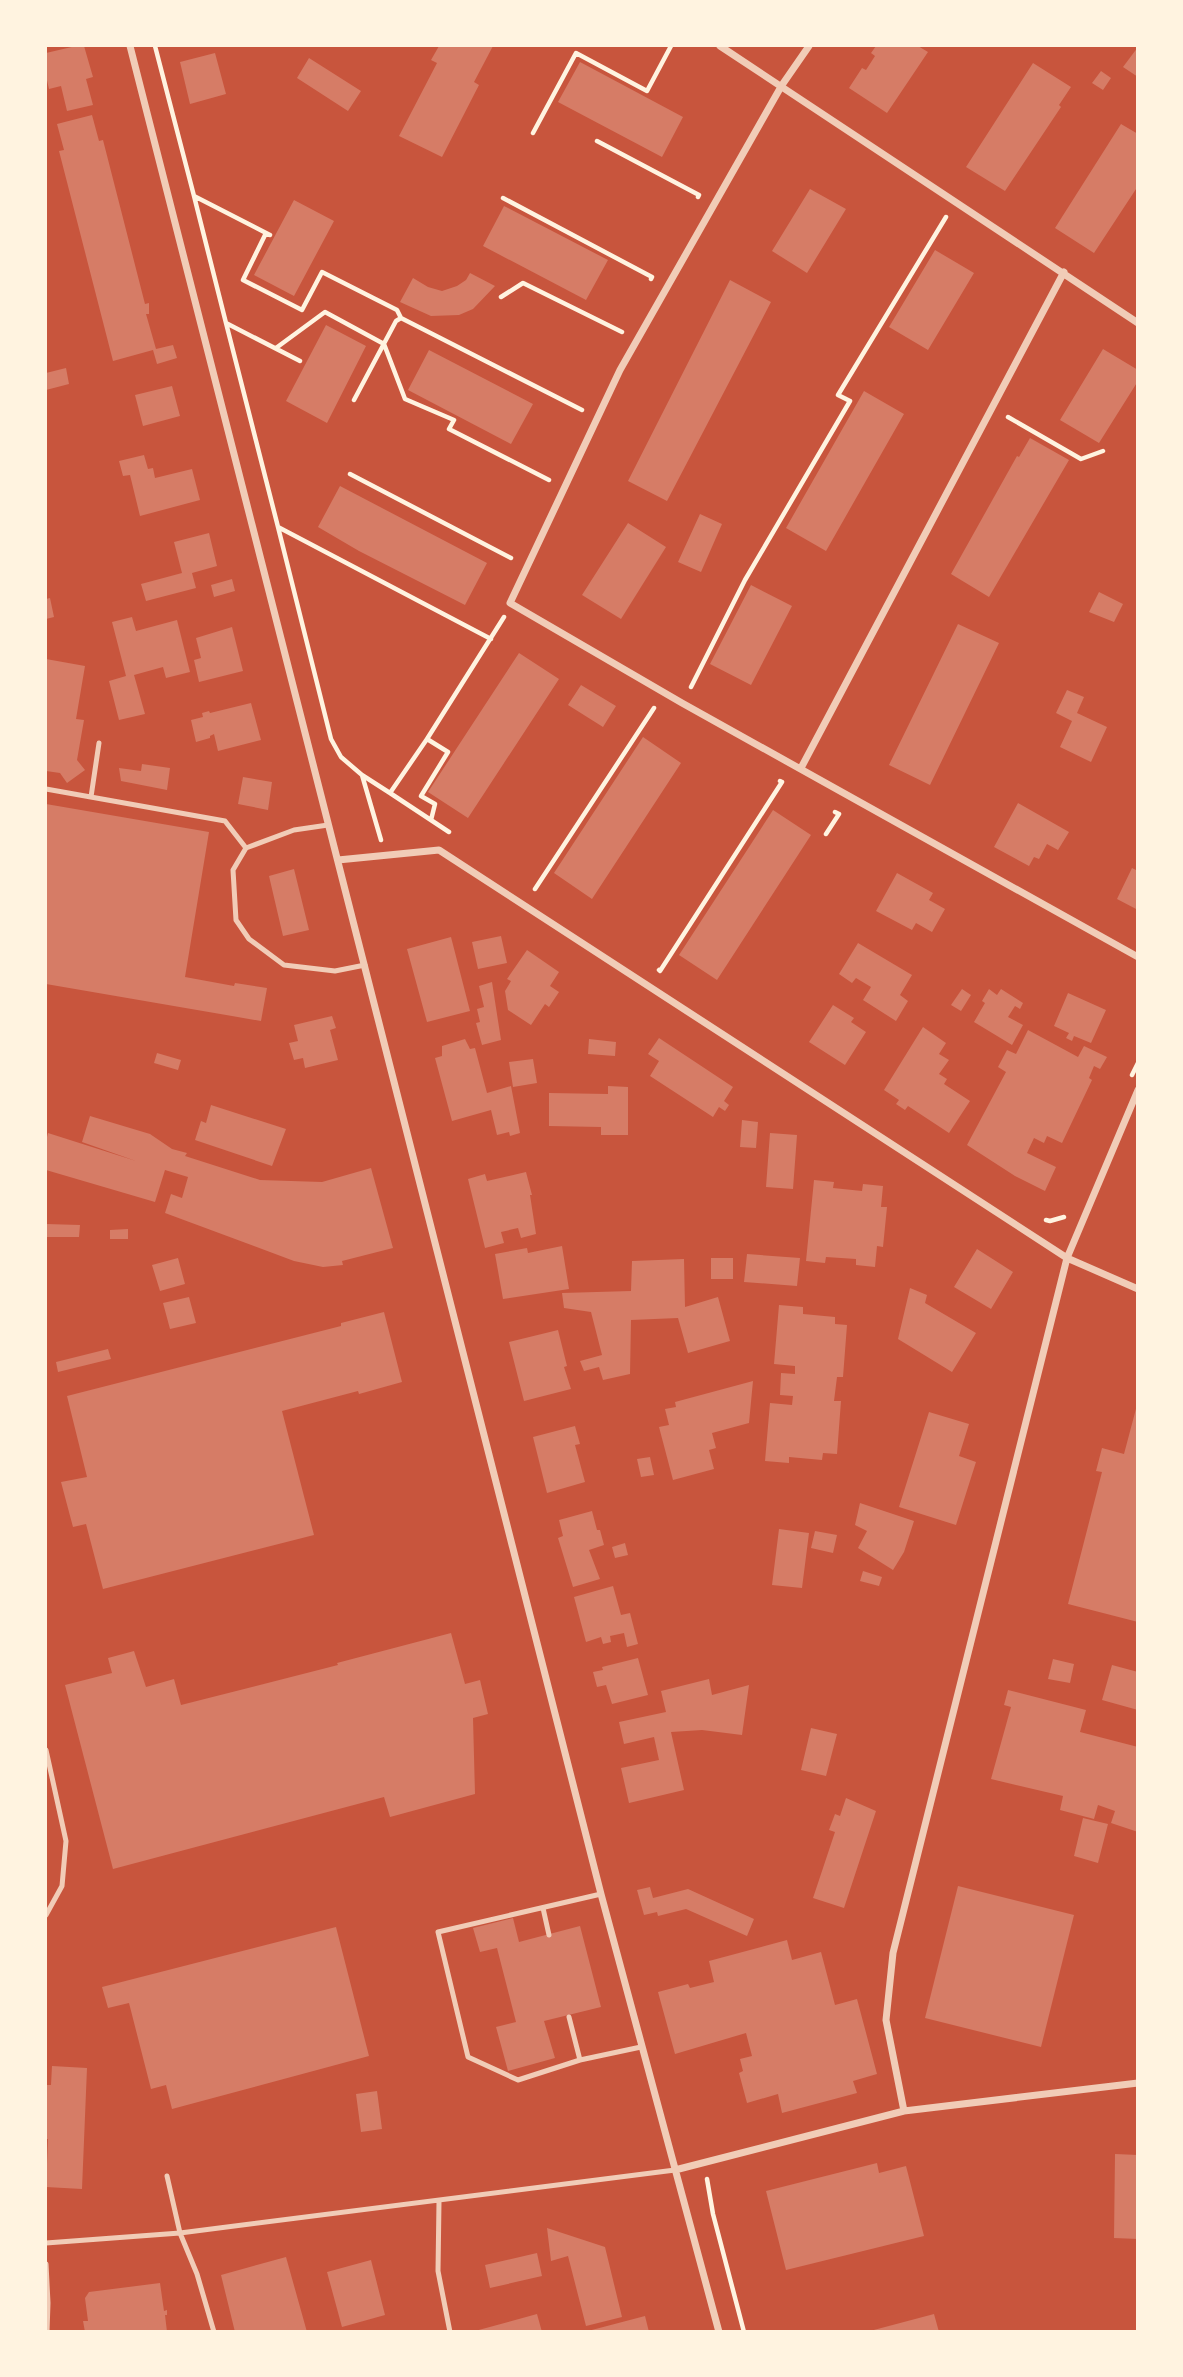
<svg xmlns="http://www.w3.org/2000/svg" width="1183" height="2377" viewBox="0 0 1183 2377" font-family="Poppins,sans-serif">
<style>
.building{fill:#d67c66}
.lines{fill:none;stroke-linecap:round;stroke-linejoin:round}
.path{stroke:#fff3e0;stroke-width:4.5}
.service{stroke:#f1ccb7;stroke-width:5}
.minor{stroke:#f1ccb7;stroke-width:7}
</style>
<rect width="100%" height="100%" fill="#c8553d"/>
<path class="building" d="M76 46H84L93 77 86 79 93 105 67 111 61 86 49 89 46 76V53Z
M439 46H493L474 82 479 85 442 157 399 136 437 63 431 60Z
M876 46H918L928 52 887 113 849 88 862 68 866 70 875 56 871 53Z
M1138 47V77L1123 67Z
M215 53 226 94 190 104 180 62Z
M309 58 361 91 348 111 297 78Z
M580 62 683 117 662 157 558 102Z
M1033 63 1071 87 1059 105 1061 107 1005 191 966 167Z
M1101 71 1111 78 1103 90 1092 83Z
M92 115 99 141 103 140 145 304 149 303V314H146L156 349 173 345 177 358 157 364 153 350 113 361 59 151 64 150 57 124Z
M1121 124 1138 134V186L1094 253 1055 228Z
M810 189 846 209 807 273 772 251Z
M294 200 334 221 294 296 254 275Z
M504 206 608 260 586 300 483 246Z
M935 250 974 273 928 350 889 327Z
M470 273 495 286 473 309 459 315 431 316 400 302 413 278 428 287 442 291 457 286 466 280Z
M730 280 771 302 667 501 628 481Z
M326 325 366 346 327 423 286 401Z
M1103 349 1138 370V381L1099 443 1060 420Z
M429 350 533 404 511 444 408 390Z
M66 368 69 384 46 390V373Z
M172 386 180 416 143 426 135 395Z
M864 391 904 414 826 551 786 528Z
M1030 438 1069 460 989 597 951 574 1017 456 1019 457Z
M144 455 148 469 153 468 155 478 192 469 200 500 140 516 130 475 123 476 119 461Z
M340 486 487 563 465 605 359 551 318 527Z
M700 514 722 524 701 572 678 562Z
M628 523 666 547 621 619 582 595Z
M209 533 217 566 192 573 196 588 146 601 141 584 182 573 174 542Z
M232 579 235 591 214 597 211 585Z
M751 585 792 606 751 685 710 664Z
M1099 592 1123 604 1114 622 1089 612Z
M50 598 54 617 46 619V599Z
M132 617 136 631 177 620 190 672 166 678 163 667 134 675 145 714 119 720 109 681 126 676 112 622Z
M958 624 999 643 930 785 889 765Z
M232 627 243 671 199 682 194 660 201 658 196 638Z
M519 653 559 679 468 818 428 792Z
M46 659 85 666 76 719 84 720 77 760 85 770 67 783 60 773 46 771Z
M581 685 616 706 603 727 568 705Z
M1067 690 1084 697 1077 713 1107 727 1091 762 1060 747 1072 721 1056 713Z
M251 703 261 740 218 751 214 734 210 736V738L196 742 191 720 203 717 202 713 209 711 210 713Z
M643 737 681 763 592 899 554 873Z
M142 764 170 768 167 790 121 781 119 768 141 771Z
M243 777 272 782 268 810 238 804Z
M1018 803 1069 832 1058 850 1047 844 1039 859 1034 857 1029 866 994 847Z
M46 804 209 832 185 977 234 986 235 983 267 988 261 1021 46 984Z
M773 810 811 835 717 980 679 955Z
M1132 868 1138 871V910L1117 899Z
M294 869 309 930 283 936 269 876Z
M897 873 933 893 929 900 945 909 932 932 916 923 912 930 876 911Z
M501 936 507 963 478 969 472 942Z
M451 937 470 1011 427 1022 407 949Z
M858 943 912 975 900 995 908 1001 896 1021 863 1000 871 987 856 978 852 983 839 974Z
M527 950 559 972 550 986 559 992 549 1007 545 1004 531 1025 508 1010 505 991 511 981 507 979Z
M492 982 501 1040 482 1045 476 1023 480 1022 477 1009 484 1007 479 986Z
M962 989 971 995 961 1011 951 1005Z
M989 989 997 995 1001 989 1023 1003 1020 1009 1015 1006 1008 1017 1023 1025 1012 1045 974 1022 985 1003 982 1001Z
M1068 993 1106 1010 1091 1043 1074 1036 1072 1041 1066 1038 1069 1033 1054 1026Z
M833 1005 854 1018 851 1022 866 1032 845 1065 809 1042Z
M332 1016 336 1028 330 1030 338 1060 305 1068 303 1058 294 1060 289 1043 298 1041 294 1025Z
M923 1027 946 1043 939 1054 949 1060 939 1074 947 1079 944 1084 970 1101 949 1133 908 1106 905 1110 896 1104 899 1100 884 1090Z
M1028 1030 1078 1057 1084 1046 1107 1057 1100 1069 1094 1066 1089 1078 1092 1080 1062 1143 1047 1136 1044 1143 1034 1138 1027 1153 1056 1167 1045 1191 1015 1176 967 1145 1006 1072 998 1067 1007 1050 1016 1054Z
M659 1038 733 1087 724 1101 729 1105 725 1111 719 1107 713 1117 650 1076 659 1061 648 1054Z
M465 1039 470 1049 475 1048 487 1093 511 1086 520 1133 510 1136 509 1132 497 1135 491 1110 452 1121 435 1058 442 1056V1046Z
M589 1039 616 1042 615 1056 588 1054Z
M157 1053 181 1060 178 1070 154 1063Z
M533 1059 537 1083 513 1087 509 1062Z
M608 1086 628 1087V1135H601V1127L549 1126V1093L608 1094Z
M211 1105 286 1129 272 1166 195 1140 201 1121 206 1123Z
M90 1116 150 1134 172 1149 187 1153 185 1156 260 1180 322 1182 371 1168 393 1248 342 1261 343 1265 323 1267 294 1261 165 1213 171 1194 182 1198 188 1177 165 1170 155 1202 46 1170V1141L48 1133 136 1161 82 1142Z
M742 1120 758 1122 756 1148 740 1147Z
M770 1133 797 1135 793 1189 766 1187Z
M526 1172 532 1195H530L536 1234 521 1238 518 1228 501 1232 504 1243 485 1248 468 1179 485 1174 487 1181Z
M814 1180 834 1182 833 1188 862 1191 863 1184 883 1186 881 1207H887L883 1247 877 1246 875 1267 856 1265V1259L826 1257 825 1263 806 1261Z
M46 1224 80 1225 79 1237H46Z
M128 1229V1239H110V1230Z
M562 1246 569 1289 503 1299 495 1254 527 1248 528 1253Z
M977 1249 1013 1272 991 1309 954 1287Z
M747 1254 800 1258 797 1286 744 1282Z
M178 1258 185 1284 160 1291 152 1265Z
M711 1258H733V1279H711Z
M684 1259 685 1307 718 1297 730 1341 688 1353 678 1318 631 1320 630 1374 603 1380 599 1367 584 1371 580 1361 602 1355 591 1312 564 1308 562 1293 631 1291 632 1261Z
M910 1288 927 1295 925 1303 976 1333 952 1372 898 1339Z
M189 1297 196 1323 170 1329 163 1303Z
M779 1305 803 1307V1314L835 1317V1324L847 1325 843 1377H837L834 1401H841L837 1454 823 1453 822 1460 789 1457V1463L765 1461 770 1403 792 1405 793 1396 780 1395 781 1373 795 1374V1366L774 1364Z
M384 1312 402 1382 359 1394 358 1391 282 1411 314 1535 103 1589 86 1524 73 1527 61 1482 87 1477 67 1396 341 1326V1323Z
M558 1330 567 1366 564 1367 571 1389 524 1401 509 1342Z
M108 1349 111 1359 58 1372 56 1362Z
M753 1381 749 1423 712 1433 716 1448 709 1450 714 1469 673 1480 659 1427 669 1425 665 1409 676 1407 675 1402Z
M1137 1405H1138V1622L1068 1604 1102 1472 1096 1471 1102 1448 1124 1454Z
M929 1412 969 1424 959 1456 976 1462 956 1525 899 1507Z
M575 1426 580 1444 575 1445 585 1482 547 1493 533 1437Z
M650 1457 654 1475 641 1477 637 1459Z
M860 1503 914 1521 904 1552 893 1570 858 1548 867 1531 855 1525Z
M592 1511 597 1530H600L604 1545 589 1550 600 1579 573 1587 558 1538 563 1536 559 1520Z
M779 1529 809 1533 802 1588 772 1585Z
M815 1531 837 1535 833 1553 811 1548Z
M625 1543 628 1555 615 1558 612 1547Z
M863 1571 882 1577 879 1586 860 1581Z
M613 1586 621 1615 630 1613 638 1644 627 1647 624 1633 610 1636 611 1642 603 1644 601 1637 586 1642 574 1597Z
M451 1633 465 1684 480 1680 488 1714 473 1718 475 1794 390 1817 384 1797 113 1869 65 1685 112 1673 108 1658 134 1651 146 1687 174 1679 181 1705 338 1665 337 1663Z
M638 1658 648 1695 612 1704 606 1685 597 1687 593 1672 603 1670 602 1667Z
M1053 1659 1074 1664 1070 1683 1048 1679Z
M1112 1665 1138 1672V1710L1102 1700Z
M709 1679 712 1695 749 1685 742 1735 702 1730 671 1732 684 1790 629 1803 621 1768 659 1760 654 1737 624 1744 619 1722 666 1712 661 1691Z
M1008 1690 1086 1710 1080 1732 1138 1747V1832L1111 1823 1115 1811 1098 1805 1094 1819 1060 1810 1063 1796 991 1779 1011 1707 1004 1705Z
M811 1728 837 1734 826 1776 801 1770Z
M846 1798 876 1811 844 1908 813 1898 835 1832 829 1830 835 1814 840 1816Z
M1083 1818 1108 1824 1098 1863 1074 1856Z
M958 1886 1074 1915 1041 2047 925 2018Z
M650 1887 653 1898 688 1889 754 1919 747 1936 686 1909 658 1916 657 1912 644 1915 637 1890Z
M513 1918 519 1942 580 1926 601 2007 544 2021 555 2058 508 2071 496 2027 516 2022 497 1948 480 1952 473 1928Z
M336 1927 369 2056 172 2109 166 2085 151 2089 129 2003 108 2008 102 1987Z
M787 1940 792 1960 821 1952 835 2005 857 1999 877 2074 853 2081 857 2093 782 2113 778 2094 747 2103 739 2073 743 2071 740 2059 752 2056 746 2033 675 2054 658 1992 688 1984 690 1988 714 1982 709 1961Z
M52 2066 87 2068 82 2189 46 2187 48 2139H46V2085H51Z
M377 2091 382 2129 361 2132 356 2094Z
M1115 2154 1138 2155V2239L1114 2238Z
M877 2163 879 2173 906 2166 924 2236 786 2270 766 2191Z
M547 2228 605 2247 622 2317 586 2326 568 2256 551 2261Z
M537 2253 542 2276 490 2288 485 2265Z
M286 2257 307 2332H235L221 2275Z
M371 2260 385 2315 342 2327 327 2272Z
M160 2283 164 2311 167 2310V2315H165L167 2332H85L83 2321H88L85 2298 89 2292Z
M537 2314 542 2332H475V2331Z
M934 2314 939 2332H870V2331Z
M645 2316 649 2332H588V2331Z"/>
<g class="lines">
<path class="path" d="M155 46 194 196
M533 133 576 53 647 91 671 46
M597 141 699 195 698 197
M503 198 652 277 651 279
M266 233 243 280 302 310 322 272 397 310 401 318 582 410
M501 297 523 283 622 332
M226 323 194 196 270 235
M276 348 325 312 384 344 405 399 454 420 449 429 549 480
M354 400 396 321 401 318
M1008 417 1081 459 1103 451
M350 474 511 558
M278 527 226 323 300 361
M691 687 745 580 850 401 838 395 946 217
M427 739 390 793 449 832
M362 775 341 757 331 739 278 527 491 639
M431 820 435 804 421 796 448 752 427 739 504 617
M826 834 839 814 835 812
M381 840 362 775 390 793
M535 889 654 708
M659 970 660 971 782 782 780 781
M1132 1075 1138 1063
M1046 1220 1050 1221 1064 1217
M707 2179 713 2214 744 2332"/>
<path class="service" d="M46 789 225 821 246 848
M91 797 99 743
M328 825 294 830 246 848 233 870 236 920 249 939 284 965 335 971 365 965
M46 1750 66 1841 62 1886 46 1915
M601 1894 438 1932 468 2057 518 2080 580 2060 641 2047
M543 1908 549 1935
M569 2017 580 2060
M439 2202 438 2271 450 2332
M46 2243 180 2233 167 2176
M46 2264 48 2303 47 2332
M214 2332 197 2274 180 2233 675 2170"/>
<path class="minor" d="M130 46 601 1894 719 2332
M720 46 1138 323
M809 46 782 85 620 370 510 603 682 703 1138 957
M801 768 1064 272
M338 860 439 850 1067 1258 1138 1289
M904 2111 886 2020 893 1953 1067 1258 1138 1090
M675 2170 904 2111 1138 2083"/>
</g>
<rect width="1183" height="2377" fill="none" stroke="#fff3e0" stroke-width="94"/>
</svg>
